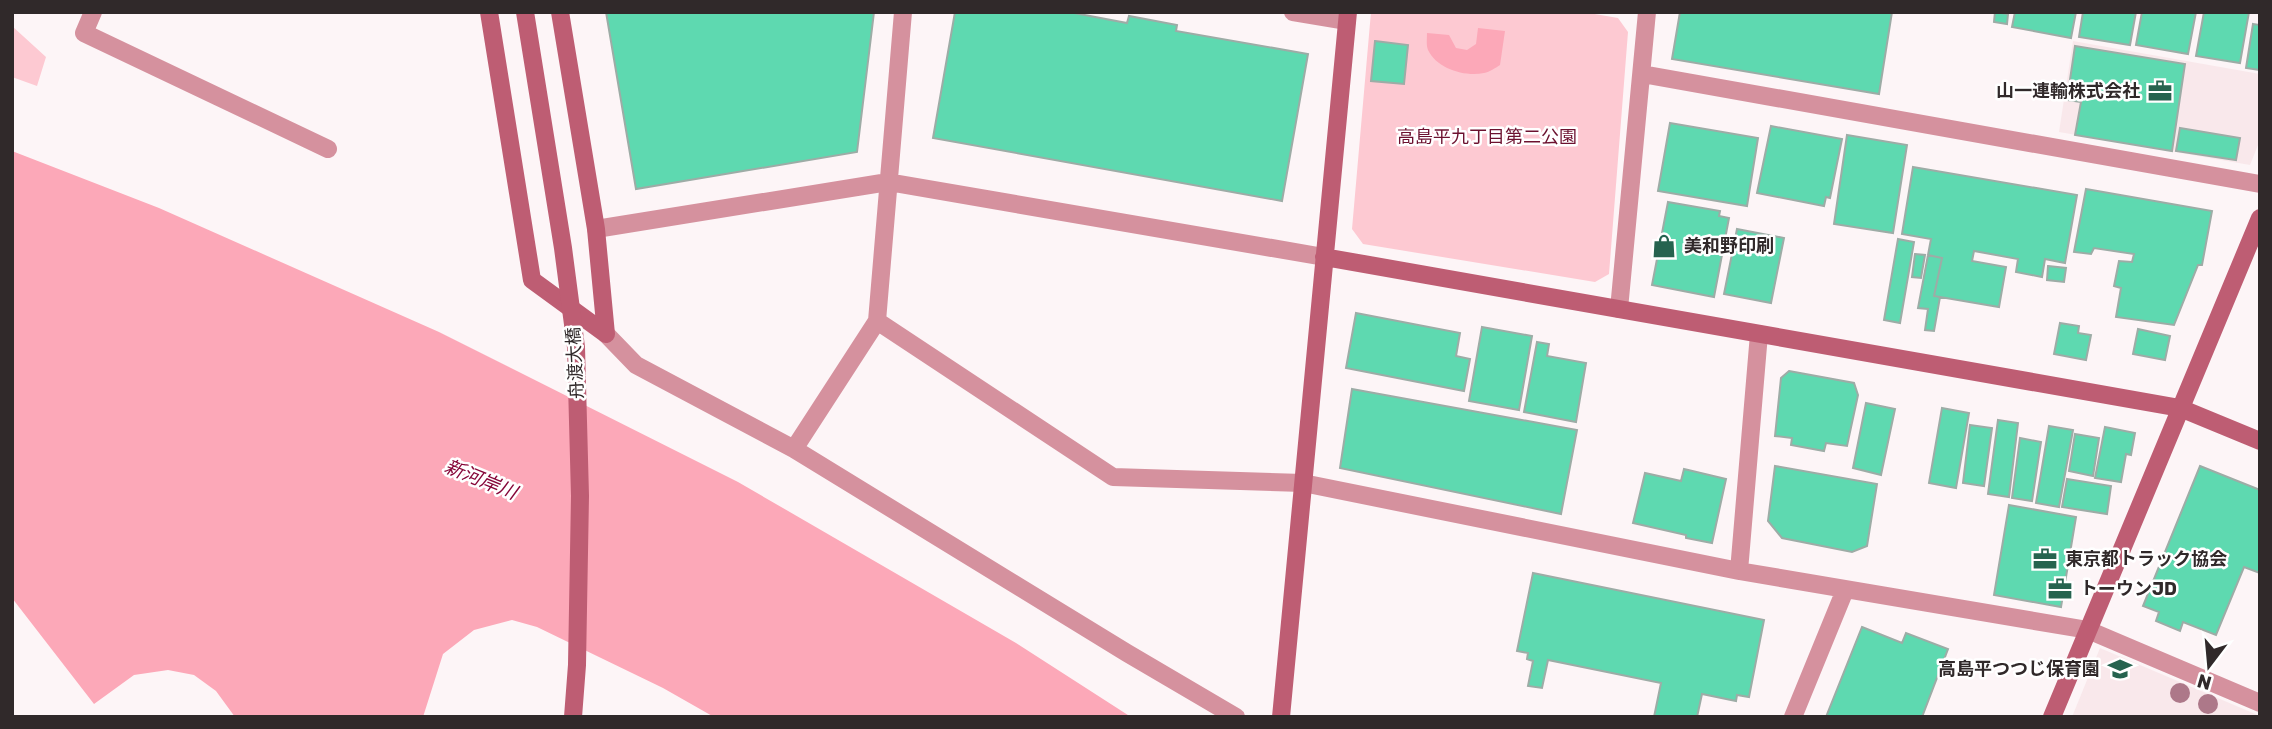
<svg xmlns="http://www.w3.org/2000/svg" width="2272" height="729" viewBox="0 0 2272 729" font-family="Rubik,'Noto Sans JP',sans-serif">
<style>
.built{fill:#f9e8eb}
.green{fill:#fdc9d2}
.water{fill:#fca8b8}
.building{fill:#5ed9b0;stroke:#9daca6;stroke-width:2}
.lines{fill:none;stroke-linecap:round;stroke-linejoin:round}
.street{stroke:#d5919e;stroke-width:18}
.secondary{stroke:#be5d73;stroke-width:18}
.secondary-bridge{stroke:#be5d73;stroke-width:18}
.tree{fill:#ad7889}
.labels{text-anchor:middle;stroke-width:5;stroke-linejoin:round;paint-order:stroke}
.poi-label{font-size:18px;font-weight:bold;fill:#30292a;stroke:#fff;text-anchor:start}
.park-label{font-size:18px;fill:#6c112f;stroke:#fff}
.street-label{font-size:18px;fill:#30292a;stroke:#fff}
.water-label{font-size:19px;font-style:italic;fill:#860739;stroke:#fff}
</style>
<rect width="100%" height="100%" fill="#fdf5f7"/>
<path class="built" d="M2073 41 2260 74V140L2250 165 2059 132Z
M2100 648 2260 716V717H2072Z"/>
<path class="green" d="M1371 12H1583L1618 18 1628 32 1609 274 1595 282 1363 244 1352 229Z
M12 26 46 57 37 86 12 77Z"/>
<path class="water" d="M1478 28 1505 31 1500 65C1495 68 1490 72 1484 73 1465 77 1437 69 1428 50 1426 45 1427 38 1427 33L1449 35 1456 48 1467 50 1476 44Z
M12 151 159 208 439 332 738 482 1016 643 1131 717H714L663 688 537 627 512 620 474 630 443 654 423 717H235L216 691 194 675 168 670 134 675 94 704 12 598Z"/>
<path class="building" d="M606 12H874L857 152 636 189Z
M955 12H1069L1127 23 1129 16 1177 25 1176 31 1308 54 1282 201 933 138Z
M1680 12H1892L1879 94 1672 59Z
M1995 12 2008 14 2007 24 1994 22Z
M2015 12H2076L2071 38 2012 27Z
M2083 12H2136L2130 45 2079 37Z
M2142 12H2196L2188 54 2136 45Z
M2204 12H2249L2240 63 2196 56Z
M2253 24 2260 25V70L2246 68Z
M1375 41 1408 45 1404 84 1371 81Z
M2075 46 2185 64 2172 151 2075 135 2081 102 2067 100Z
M1670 123 1758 138 1747 206 1658 191Z
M1771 126 1842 139 1830 198 1826 197 1824 206 1757 193Z
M2180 128 2240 138 2236 160 2176 151Z
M1847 135 1907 145 1893 233 1834 224Z
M1913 167 2077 195 2065 263 2045 259 2042 277 2016 272 2018 259 1974 251 1972 261 2006 267 1999 307 1934 296 1942 258 1928 255 1931 239 1902 234Z
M2086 189 2212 211 2202 265H2198L2174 325 2116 317 2121 288 2114 286 2119 261 2132 262 2134 254 2094 248 2091 254 2074 252Z
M1668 202 1720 211 1719 216 1729 218 1714 297 1652 285Z
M1737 229 1784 238 1771 303 1724 294Z
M1898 239 1914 242 1900 323 1884 320Z
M1915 254 1925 255 1921 278 1912 277Z
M1928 255 1942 258 1934 296 1940 297 1934 331 1925 330 1928 309 1918 308Z
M2048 266 2066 268 2064 282 2047 280Z
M1356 313 1460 333 1456 356 1470 359 1464 391 1346 368Z
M2060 323 2079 326 2078 333 2091 335 2086 360 2054 354Z
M1482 327 1532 336 1519 410 1469 401Z
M2138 329 2170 336 2165 360 2133 354Z
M1537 342 1549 344 1547 356 1586 363 1576 422 1524 412Z
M1789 371 1854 383 1858 395 1847 446 1826 443 1824 451 1791 445 1792 438 1775 436 1781 378Z
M1352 389 1577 430 1561 514 1340 468Z
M1866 403 1895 409 1881 475 1853 468Z
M1942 408 1969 413 1956 488 1929 483Z
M1998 420 2018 423 2009 497 1988 494Z
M1970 425 1992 428 1984 486 1963 483Z
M2049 426 2073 430 2059 507 2036 503Z
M2105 427 2135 433 2131 455 2126 454 2121 482 2095 478Z
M2075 434 2099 438 2093 476 2069 471Z
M2020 438 2041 442 2032 501 2012 498Z
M1775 466 1877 484 1867 546 1852 552 1782 538 1768 521Z
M2200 466 2260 490V573L2244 567 2216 635 2183 622 2180 631 2156 621 2159 612 2143 606Z
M1684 469 1726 479 1712 543 1686 538V535L1633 523 1645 473 1681 481Z
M2067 479 2111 486 2107 514 2062 507Z
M2009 505 2076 517 2061 607 1994 595Z
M1533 573 1764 620 1749 697 1737 695 1736 701 1702 694 1697 717H1654L1661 683 1548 660 1542 688 1528 686 1533 661 1527 659 1528 653 1517 651Z
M1862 627 1902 643 1906 633 1948 649 1922 717H1826Z"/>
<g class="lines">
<path class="street" d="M93 12 84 33 328 149
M1293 12 1347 21
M1642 74 2260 184
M596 229 888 182 1324 257
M1619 309 1647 12
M877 321 1113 477 1303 483 1739 571 2088 630 2260 703
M606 334 636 365 794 449 1127 653 1236 717
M794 449 877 321 903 12
M1739 571 1759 334
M1793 717 1845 590"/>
<path class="secondary" d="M489 12 532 280 606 334
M560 12 596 229 606 334
M1324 257 2180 408 2260 441
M1281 717 1348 12
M2052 717 2260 218"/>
<path class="secondary-bridge" d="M525 12 563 248 576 347 580 496 577 665 573 717"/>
</g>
<g class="tree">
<circle cx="2180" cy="693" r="10"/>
<circle cx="2208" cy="704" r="10"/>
</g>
<defs>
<g id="office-bare" transform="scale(1.89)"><path d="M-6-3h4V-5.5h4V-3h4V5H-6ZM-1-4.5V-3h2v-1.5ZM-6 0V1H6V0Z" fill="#26634f" stroke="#fff" stroke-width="2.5" paint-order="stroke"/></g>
<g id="shop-bare" transform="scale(1.89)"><path d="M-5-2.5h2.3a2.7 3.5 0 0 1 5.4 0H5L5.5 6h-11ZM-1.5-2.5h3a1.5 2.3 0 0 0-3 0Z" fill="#26634f" stroke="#fff" stroke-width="2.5" paint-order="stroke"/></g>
<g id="school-bare" transform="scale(1.89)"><path d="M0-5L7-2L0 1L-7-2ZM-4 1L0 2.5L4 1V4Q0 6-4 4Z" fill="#26634f" stroke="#fff" stroke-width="2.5" paint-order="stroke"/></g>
</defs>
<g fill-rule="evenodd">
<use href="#office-bare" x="2160" y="91"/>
<use href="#shop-bare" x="1664" y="246"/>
<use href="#office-bare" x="2045" y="559"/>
<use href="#office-bare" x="2060" y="589"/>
<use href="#school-bare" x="2120" y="669"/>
</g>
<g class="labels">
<g class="poi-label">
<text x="2140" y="97" text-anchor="end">山一連輸株式会社</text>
<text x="1684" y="252">美和野印刷</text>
<text x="2065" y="565">東京都トラック協会</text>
<text x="2080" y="595">トーウンJD</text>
<text x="2100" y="675" text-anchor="end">高島平つつじ保育園</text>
</g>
<g class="park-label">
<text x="1487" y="143">高島平九丁目第二公園</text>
</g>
<g class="street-label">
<text transform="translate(575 363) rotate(-93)" y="6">舟渡大橋</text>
</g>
<g class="water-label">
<text transform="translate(481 479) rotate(22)" y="7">新河岸川</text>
</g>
</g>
<rect width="2272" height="729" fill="none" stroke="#30292a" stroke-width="28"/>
<g transform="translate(2209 666) rotate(196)" stroke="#ffffff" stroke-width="5" paint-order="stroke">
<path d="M0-5L12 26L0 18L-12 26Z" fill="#30292a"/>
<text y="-10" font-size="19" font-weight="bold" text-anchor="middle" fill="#30292a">N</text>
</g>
</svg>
